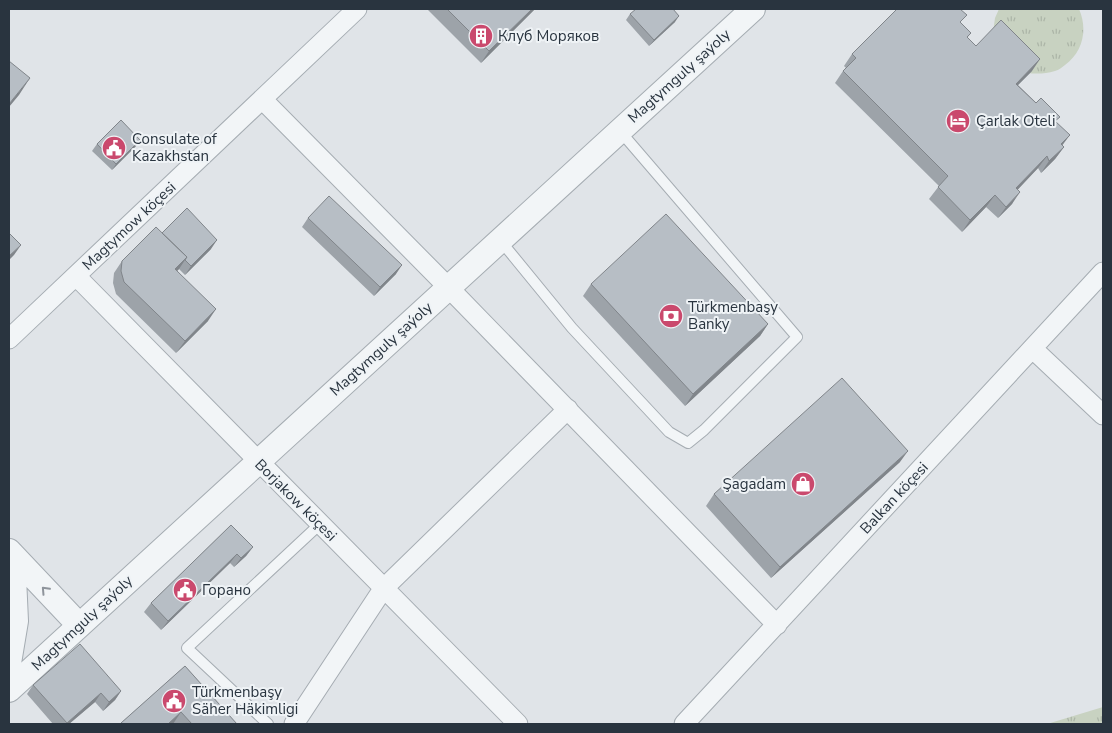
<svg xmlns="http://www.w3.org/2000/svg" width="1112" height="733" viewBox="0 0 1112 733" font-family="'Nunito Sans',sans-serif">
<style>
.grass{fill:url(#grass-tufts)}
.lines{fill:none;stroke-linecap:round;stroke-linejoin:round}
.service-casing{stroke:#a5acb2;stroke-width:12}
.minor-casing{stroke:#a5acb2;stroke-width:21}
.tertiary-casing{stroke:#a5acb2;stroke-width:26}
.service{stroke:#f2f5f7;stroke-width:10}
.minor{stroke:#f2f5f7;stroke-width:19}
.tertiary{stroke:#f2f5f7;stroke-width:24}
.wall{fill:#9da3a9}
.shaded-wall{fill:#80858a}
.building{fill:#b7bec5;stroke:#80858a}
.oneway{stroke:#8e949b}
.labels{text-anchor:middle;stroke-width:4;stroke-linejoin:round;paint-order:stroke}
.poi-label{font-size:15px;fill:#29343f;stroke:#eff3f6;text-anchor:start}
.street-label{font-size:15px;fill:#29343f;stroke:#eff3f6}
</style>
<defs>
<pattern id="grass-tufts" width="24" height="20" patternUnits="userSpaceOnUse" patternTransform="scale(1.25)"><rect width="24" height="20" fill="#c8d2c1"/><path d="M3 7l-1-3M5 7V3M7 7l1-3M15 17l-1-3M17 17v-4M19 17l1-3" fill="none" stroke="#acb5a7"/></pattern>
</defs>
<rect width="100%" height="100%" fill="#e0e4e8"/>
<path class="grass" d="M999 9H1079C1088 29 1083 52 1065 65 1062 67 1059 70 1055 71 1045 74 1037 74 1027 73L993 32 995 18Z
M1103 707V724H1047Z"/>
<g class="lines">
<g class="service-casing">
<path id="service" d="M500 240 572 328 669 432 688 443 704 430 797 337 620 131
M268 724 187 648 320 524"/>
</g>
<g class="minor-casing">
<path id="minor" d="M262 99 448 287 777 625
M76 276 518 724
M9 339 357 9
M1033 349 1103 415
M294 724 383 589 568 409
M684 724 1103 272"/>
</g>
<g class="tertiary-casing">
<path id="tertiary" d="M9 551 79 625
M9 558 14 577 16 621 9 663
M9 690 753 9"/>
</g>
<use href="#service" class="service"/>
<use href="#minor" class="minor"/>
<use href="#tertiary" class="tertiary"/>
</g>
<path class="wall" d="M427 9H535L481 63Z
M630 14 675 22 649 46 626 20Z
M961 23 971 33 967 38 976 46 1032 71 1018 85 1056 122 1062 146 1064 147 1055 159 1041 173 1038 168 1018 189 1012 204 998 218 986 207 962 232 929 199 939 186 835 83 843 71 846 68 844 66 852 54Z
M140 140 136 146 112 170 92 151 97 144Z
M308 218 396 274 374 296 302 227Z
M162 233 211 249 185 275 179 269 177 271 208 321 176 353 116 294 113 283 114 273 122 261Z
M591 284 768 324 760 336 685 406 583 296Z
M900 462 771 578 706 506 714 494Z
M231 525 253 547 246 556 234 567 230 563 161 630 144 612 151 603Z
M185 666 237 724H120L121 723Z
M33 685 121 691 115 700 103 711 95 702 69 724H53L27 694Z"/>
<path class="shaded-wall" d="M532 9H535L481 63 489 51Z
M679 16 675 22 649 46 654 40Z
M1040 59 1032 71 1008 95 1016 84Z
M30 78 19 95 9 107V104Z
M1070 135 1061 147V144Z
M140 140 136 146 112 170 116 164Z
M1064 147 1055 159 1041 173 1049 161Z
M1047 156 1038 168 1008 200 1016 188Z
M1020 192 1012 204 998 218 1006 207Z
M995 195 986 207 962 232 970 220Z
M217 240 211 249 185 275 191 266Z
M21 245 14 255 9 260V256Z
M187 257 179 269 167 281 175 269Z
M402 265 396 274 374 296 380 287Z
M216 309 208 321 176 353 185 341Z
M768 324 760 336 685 406 693 394Z
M908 451 900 462 771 578 780 567Z
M253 547 246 556 234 567 241 558Z
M237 554 230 563 161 630 168 621Z
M121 691 115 700 103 711 109 702Z
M101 693 95 702 69 724H66Z
M181 712 173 724H168Z"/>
<path class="building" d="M447 9H532L489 51Z
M636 9H673L679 16 654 40 630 14Z
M897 9H960L967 15 960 22 971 33 967 37 976 46 1001 20 1040 59 1016 84 1036 103 1041 98 1060 117 1055 121 1070 135 1061 144 1064 147 1049 161 1047 156 1016 188 1020 192 1006 207 995 195 970 220 938 187 948 176 843 71 856 58 852 54Z
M9 61 30 78 9 104Z
M121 120 140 140 116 164 97 144Z
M329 196 402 265 380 287 308 218Z
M187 208 217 240 191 266 185 260 187 257 162 233Z
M666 214 768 324 693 394 591 284Z
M156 227 187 257 175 269 216 309 185 341 124 282 121 271 122 261Z
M9 233 21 245 9 256Z
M842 378 908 451 780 567 714 494Z
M231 525 253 547 241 558 237 554 168 621 151 603Z
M80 644 121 691 109 702 101 693 67 723 33 685Z
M185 666 237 724H192L181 712 168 724H122L121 723Z"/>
<defs><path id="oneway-chevron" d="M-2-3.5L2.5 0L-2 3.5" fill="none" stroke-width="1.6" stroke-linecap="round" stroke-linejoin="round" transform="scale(1.25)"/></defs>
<use class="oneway" href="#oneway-chevron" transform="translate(45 590) rotate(-133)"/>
<defs>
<g id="building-disc" transform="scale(1.25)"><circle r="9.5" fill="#ca496d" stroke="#eff3f6"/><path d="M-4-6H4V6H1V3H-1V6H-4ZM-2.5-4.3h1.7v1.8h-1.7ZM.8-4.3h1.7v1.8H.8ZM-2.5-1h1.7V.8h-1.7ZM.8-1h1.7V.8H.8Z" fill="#fff"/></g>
<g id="hotel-disc" transform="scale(1.25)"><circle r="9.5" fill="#ca496d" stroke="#eff3f6"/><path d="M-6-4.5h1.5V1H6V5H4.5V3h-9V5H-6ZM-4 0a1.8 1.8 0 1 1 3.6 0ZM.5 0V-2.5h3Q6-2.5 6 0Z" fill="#fff"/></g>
<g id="civic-disc" transform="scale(1.25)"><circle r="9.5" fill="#ca496d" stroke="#eff3f6"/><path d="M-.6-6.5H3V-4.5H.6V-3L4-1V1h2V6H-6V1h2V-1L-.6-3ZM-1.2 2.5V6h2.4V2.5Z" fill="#fff"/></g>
<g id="bank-disc" transform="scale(1.25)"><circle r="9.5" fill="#ca496d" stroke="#eff3f6"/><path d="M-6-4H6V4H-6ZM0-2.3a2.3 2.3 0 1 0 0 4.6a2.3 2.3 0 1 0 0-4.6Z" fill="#fff"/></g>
<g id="shop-disc" transform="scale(1.25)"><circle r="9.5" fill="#ca496d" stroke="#eff3f6"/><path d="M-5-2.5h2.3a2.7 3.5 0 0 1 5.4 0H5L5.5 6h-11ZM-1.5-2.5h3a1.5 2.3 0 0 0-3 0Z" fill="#fff"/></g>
</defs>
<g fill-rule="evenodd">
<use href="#building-disc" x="481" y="36"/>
<use href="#hotel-disc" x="958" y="121"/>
<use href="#civic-disc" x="114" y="148"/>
<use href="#bank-disc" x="671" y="316"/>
<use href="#shop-disc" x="803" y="484"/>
<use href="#civic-disc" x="185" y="590"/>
<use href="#civic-disc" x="174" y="701"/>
</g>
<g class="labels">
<g class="poi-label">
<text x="498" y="41">Клуб Моряков</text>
<text x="976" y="126">Çarlak Oteli</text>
<text x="132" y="144">Consulate of<tspan x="132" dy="17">Kazakhstan</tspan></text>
<text x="688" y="312">Türkmenbaşy<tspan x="688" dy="17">Banky</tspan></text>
<text x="786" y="489" text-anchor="end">Şagadam</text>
<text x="202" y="595">Горано</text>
<text x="192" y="697">Türkmenbaşy<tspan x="192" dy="17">Säher Häkimligi</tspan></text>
</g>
<g class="street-label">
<text transform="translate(679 76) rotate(-42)" y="5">Magtymguly şaýoly</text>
<text transform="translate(129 226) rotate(-43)" y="5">Magtymow köçesi</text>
<text transform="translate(381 349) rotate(-42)" y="5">Magtymguly şaýoly</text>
<text transform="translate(894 498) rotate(-47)" y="5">Balkan köçesi</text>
<text transform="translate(296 500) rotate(45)" y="5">Borjakow köçesi</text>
<text transform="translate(82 623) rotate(-43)" y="5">Magtymguly şaýoly</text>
</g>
</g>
<rect width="1112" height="733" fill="none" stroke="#29343f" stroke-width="20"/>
</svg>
